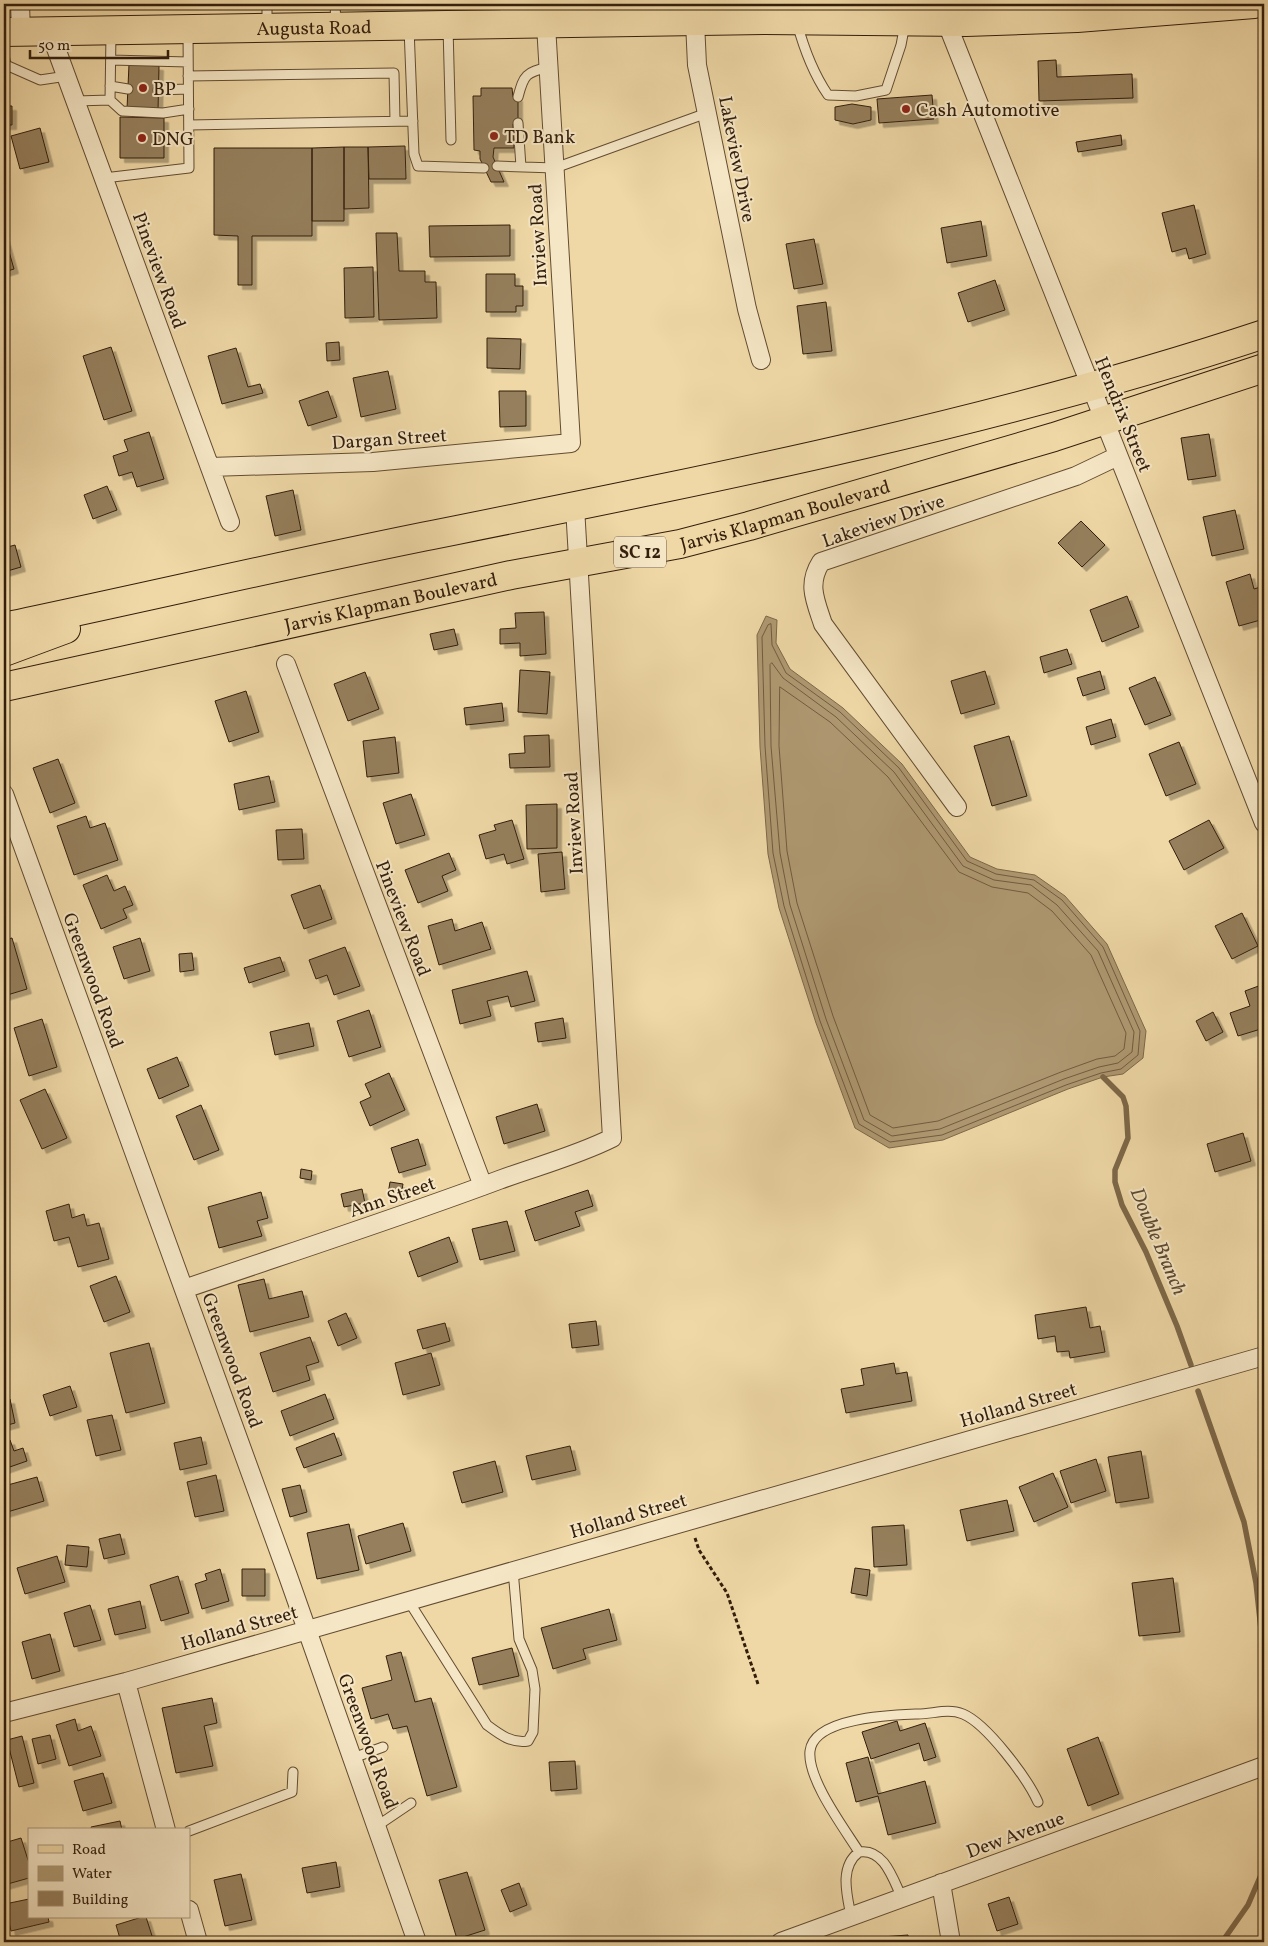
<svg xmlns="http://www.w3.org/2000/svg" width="1268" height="1946" viewBox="0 0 1268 1946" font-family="Vollkorn,serif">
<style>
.water{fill:#af9972;stroke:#7d6849}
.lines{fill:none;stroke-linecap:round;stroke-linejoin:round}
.shore{stroke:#715c3f;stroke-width:1}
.stream{stroke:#7d6849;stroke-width:5.5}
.building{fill:#957f5c;stroke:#331e0c;filter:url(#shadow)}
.service-casing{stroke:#624c32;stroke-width:11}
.minor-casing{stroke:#624c32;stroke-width:20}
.primary-casing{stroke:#331e0c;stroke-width:30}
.trunk-casing{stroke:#331e0c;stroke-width:30}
.path{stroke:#331e0c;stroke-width:3;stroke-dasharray:4 2.5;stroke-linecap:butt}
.service{stroke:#f5e6c5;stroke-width:9}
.minor{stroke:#f5e6c5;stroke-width:18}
.primary{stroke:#efd8a6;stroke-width:28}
.trunk{stroke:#efd8a6;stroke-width:28}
.poi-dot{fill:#8f2418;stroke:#f5e6c5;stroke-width:2}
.labels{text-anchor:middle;stroke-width:4;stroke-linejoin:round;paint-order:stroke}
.shield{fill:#f5e6c5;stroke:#6d5a44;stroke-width:1}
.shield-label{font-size:18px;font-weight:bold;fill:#331e0c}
.street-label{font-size:19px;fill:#331e0c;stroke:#f5e6c5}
.poi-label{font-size:19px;fill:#331e0c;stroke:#f5e6c5;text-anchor:start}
.water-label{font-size:20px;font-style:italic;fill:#5e4930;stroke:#f5e6c5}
</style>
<defs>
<filter id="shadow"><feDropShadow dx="4.5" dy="4.5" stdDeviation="0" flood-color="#0004"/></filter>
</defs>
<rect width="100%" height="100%" fill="#efd8a6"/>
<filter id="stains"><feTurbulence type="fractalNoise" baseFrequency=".004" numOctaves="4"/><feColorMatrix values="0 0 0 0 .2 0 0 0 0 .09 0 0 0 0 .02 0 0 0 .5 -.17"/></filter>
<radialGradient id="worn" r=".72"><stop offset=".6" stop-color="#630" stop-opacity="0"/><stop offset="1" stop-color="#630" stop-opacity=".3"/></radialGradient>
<path class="water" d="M766 616 777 620 776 643 790 669 843 708 902 764 970 857 997 869 1035 875 1065 896 1107 944 1146 1031 1143 1058 1123 1074 1103 1077 1068 1089 943 1140 889 1148 855 1128 816 1023 779 908 768 854 760 747 757 635Z"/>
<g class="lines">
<path class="shore" d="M771 624 772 645 786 673 840 712 899 768 967 861 996 874 1034 880 1062 900 1103 947 1140 1031 1138 1055 1121 1069 1101 1073 1066 1085 942 1135 890 1142 859 1124 820 1021 784 906 773 853 765 746 762 637 768 625Z
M772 663 783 678 836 717 894 772 963 866 994 880 1031 885 1057 905 1098 951 1134 1032 1132 1052 1118 1063 1099 1067 1064 1079 940 1129 892 1136 864 1120 826 1019 790 905 780 853 771 746 770 665Z
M780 687 830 722 888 777 959 872 992 887 1028 893 1052 911 1091 955 1126 1033 1124 1049 1115 1056 1097 1059 1061 1072 938 1121 893 1128 870 1115 833 1016 797 903 787 851 779 746Z"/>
<path class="stream" d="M1103 1077 1123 1097 1126 1106 1128 1138 1115 1170V1182L1122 1205 1146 1252 1177 1326 1191 1365
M1198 1391 1244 1522 1256 1583 1264 1657
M1222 1942 1248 1905 1264 1868"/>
</g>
<path class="building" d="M1056 60 1057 77 1132 74 1133 98 1039 101 1038 61Z
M129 64 159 66 158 111 127 109Z
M481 88H512L513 97H518V123L513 124 514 148H494L493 157 504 182H491L480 159V151L474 150 473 96H481Z
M932 95 934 119 879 123 877 99Z
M852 104 871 107V120L853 124 835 120V107Z
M4 106H12V125H4Z
M120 117 164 118V158H120Z
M40 128 49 162 20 169 11 136Z
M1121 135 1122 145 1078 152 1076 142Z
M405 146 406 179H369L368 147Z
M344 147V221H312V148Z
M344 147H368L369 208 344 209Z
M214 148H312V236H252V285H238V236L214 235Z
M1194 205 1206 254 1189 259 1186 248 1172 252 1162 213Z
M981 221 987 256 947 263 941 228Z
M510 225V256L430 257 429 226Z
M376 233H397L399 271H425V282H436L437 318 379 320Z
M4 234 14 269 4 272Z
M814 239 823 284 794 289 786 244Z
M373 267 374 317 345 318 344 268Z
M486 274H515V286H523V306H516V312H486Z
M995 280 1005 310 968 322 958 293Z
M826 302 832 351 803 354 797 306Z
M487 338 521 339 520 369 487 368Z
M339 342 340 360 327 361 326 343Z
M111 347 132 411 104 420 83 356Z
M236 348 248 387 260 384 263 393 222 404 208 356Z
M388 371 396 409 361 417 353 378Z
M328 391 337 417 308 426 299 401Z
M499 391H526V426L500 427Z
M149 432 164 479 137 487 132 472 119 476 113 456 128 451 124 440Z
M1209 434 1216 476 1188 480 1181 438Z
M107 486 117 510 93 519 84 495Z
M293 490 301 530 275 536 266 496Z
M1235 510 1244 549 1212 556 1203 517Z
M1081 521 1105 545 1082 567 1058 543Z
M15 545 21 567 4 572V548Z
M1250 574 1254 589 1264 586V619L1239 626 1226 582Z
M1127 596 1139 627 1102 642 1090 610Z
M544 612 546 654 520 656V643L500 644V629L516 628 515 613Z
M454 629 458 645 434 650 430 634Z
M1067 649 1072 664 1044 673 1040 657Z
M520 670 550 672 547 714 518 712Z
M985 671 995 704 961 714 951 681Z
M1100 671 1105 689 1083 696 1077 678Z
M365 672 379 709 348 721 334 684Z
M1155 677 1171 715 1145 725 1129 688Z
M246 691 259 732 229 742 215 701Z
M502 703 504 721 466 725 464 708Z
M1111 719 1116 737 1091 745 1086 727Z
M549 735 550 767 510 768 509 754 525 753 524 736Z
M1009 736 1027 796 992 806 974 746Z
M395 737 399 773 367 777 363 741Z
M1179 742 1196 784 1166 796 1149 754Z
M58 759 75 803 50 813 33 768Z
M269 776 275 802 239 810 234 784Z
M411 794 425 835 396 844 383 803Z
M557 804V848L527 849 526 805Z
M86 816 90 828 105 823 118 860 74 875 57 826Z
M512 820 524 859 507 864 504 854 486 859 479 835 496 830 494 825Z
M1209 820 1224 848 1184 870 1169 841Z
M302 829 304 859 278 860 276 830Z
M562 852 565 889 541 892 538 854Z
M449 853 456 870 442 876 448 891 418 903 405 870Z
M107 875 114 891 125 886 133 905 123 909 127 918 101 929 83 885Z
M320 885 332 919 304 929 291 895Z
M1242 913 1258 946 1232 959 1215 926Z
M452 919 455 931 482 922 491 949 439 965 428 926Z
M12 938 27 989 4 996V940Z
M140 938 150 971 124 979 113 947Z
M345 947 360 986 334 995 327 975 316 979 309 960Z
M192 953 194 970 180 972 179 954Z
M280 957 285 971 249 983 244 968Z
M527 971 535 1001 511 1007 508 996 487 1001 491 1016 460 1024 452 990Z
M1264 984V1028L1238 1036 1230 1013 1250 1006 1245 991Z
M369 1010 381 1047 349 1057 337 1021Z
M1213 1012 1223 1032 1206 1041 1196 1021Z
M563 1018 566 1038 538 1042 535 1023Z
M42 1019 57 1067 29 1076 14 1028Z
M309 1023 314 1046 275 1055 270 1032Z
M177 1057 189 1086 159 1099 147 1069Z
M389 1073 405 1110 370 1126 360 1102 371 1097 365 1084Z
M45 1089 67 1138 42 1149 20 1100Z
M537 1104 545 1131 504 1144 496 1117Z
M201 1105 219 1150 194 1160 176 1116Z
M1243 1133 1251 1161 1215 1172 1207 1144Z
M418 1139 426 1165 399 1173 391 1148Z
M301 1169 312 1171 311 1180 300 1178Z
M390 1182 403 1184 401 1196 388 1194Z
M362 1189 365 1203 344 1207 341 1194Z
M588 1190 593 1206 575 1212 580 1226 535 1241 525 1211Z
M261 1192 268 1218 257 1221 262 1236 219 1248 208 1207Z
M69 1204 72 1218 84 1214 87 1226 99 1223 109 1259 78 1267 69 1237 54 1241 46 1211Z
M507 1221 515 1251 480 1260 472 1229Z
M449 1237 458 1262 418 1277 409 1252Z
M116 1276 130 1312 104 1322 90 1286Z
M264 1279 269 1299 302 1291 309 1317 250 1332 238 1285Z
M1086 1307 1090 1328 1100 1326 1105 1352 1070 1358 1069 1351 1057 1352 1055 1336 1038 1339 1035 1315Z
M346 1313 357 1338 338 1346 328 1321Z
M596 1321 599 1345 572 1348 569 1324Z
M445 1323 450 1341 423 1349 417 1330Z
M310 1337 319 1362 306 1366 310 1380 273 1392 260 1353Z
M149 1343 165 1403 126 1413 110 1353Z
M431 1353 440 1385 403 1395 395 1363Z
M894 1363 896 1374 907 1372 912 1401 846 1413 841 1389 864 1385 861 1369Z
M70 1386 77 1407 50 1416 43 1395Z
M325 1394 334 1419 290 1436 281 1411Z
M10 1399 15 1423 4 1426V1400Z
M112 1415 121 1450 96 1456 87 1420Z
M334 1433 342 1455 304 1468 296 1448Z
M201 1437 207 1464 180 1470 174 1443Z
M10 1440 14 1451 23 1448 27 1461 4 1469V1442Z
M570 1446 576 1470 532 1480 526 1456Z
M1141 1451 1149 1498 1116 1503 1108 1457Z
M1096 1459 1106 1491 1071 1503 1060 1471Z
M495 1461 503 1492 462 1503 453 1472Z
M1053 1473 1068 1507 1034 1522 1019 1487Z
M216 1475 224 1511 195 1517 187 1482Z
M37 1477 44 1501 4 1513V1486Z
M300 1485 307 1512 290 1517 282 1489Z
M1007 1500 1014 1531 967 1541 960 1510Z
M403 1523 411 1551 366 1564 358 1536Z
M349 1524 359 1570 317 1579 307 1533Z
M904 1525 907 1565 874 1567 872 1527Z
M120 1534 125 1554 104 1559 99 1539Z
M67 1545 89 1547 87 1567 65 1565Z
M57 1556 65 1582 25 1594 17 1568Z
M855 1568 870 1570 867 1596 851 1593Z
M220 1569 229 1601 202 1609 195 1584 207 1580 205 1574Z
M242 1569H265V1596H242Z
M178 1576 189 1613 161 1621 150 1585Z
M1173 1578 1180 1632 1139 1636 1132 1583Z
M140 1601 146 1628 115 1635 108 1609Z
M90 1605 101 1640 74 1647 64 1613Z
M609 1609 617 1640 583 1649 586 1659 553 1669 541 1628Z
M50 1634 60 1671 32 1679 22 1642Z
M512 1648 519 1676 479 1685 472 1658Z
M401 1652 415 1702 431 1698 457 1787 427 1796 407 1726 393 1729 388 1714 371 1719 362 1688 392 1680 386 1656Z
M212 1698 217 1723 204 1726 213 1766 176 1773 162 1708Z
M75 1719 78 1731 91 1726 101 1756 69 1766 56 1725Z
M897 1721 900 1731 925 1723 936 1757 924 1761 919 1743 871 1759 862 1732Z
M50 1735 56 1759 38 1764 32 1739Z
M22 1736 34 1783 19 1787 7 1740Z
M1098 1737 1119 1794 1088 1806 1067 1749Z
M868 1757 878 1794 925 1781 936 1823 888 1835 878 1796 856 1802 846 1763Z
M575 1761 577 1789 551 1791 549 1762Z
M103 1773 112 1803 83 1811 74 1781Z
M120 1821 122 1830H92L91 1827Z
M21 1838 29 1863V1878L4 1885V1843Z
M336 1862 340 1887 307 1893 302 1868Z
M467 1872 485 1930 457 1939 439 1880Z
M241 1874 252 1920 225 1926 214 1880Z
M519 1883 527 1905 510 1912 501 1890Z
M1009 1897 1018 1924 997 1931 988 1904Z
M29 1899V1917H48L49 1922 11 1931 5 1904Z
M142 1917H146L154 1942H121L116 1925Z
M908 1935 909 1942H882V1937Z"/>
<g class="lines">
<g class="service-casing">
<path id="service" d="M267 4V26
M335 4 336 24
M504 4 507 21
M797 23C804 49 813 73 828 95L856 96 886 90 901 45 905 24
M448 27 451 140
M409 28 414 154 418 166 484 168
M111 33 110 100 122 111 163 113 189 109
M4 55 6 65 40 80 67 76
M111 60 188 62
M188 76 394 73 395 121
M110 86 128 89
M158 90 188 89
M518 97C524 74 526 73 548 67
M76 101 110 100
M518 123 521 167
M189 125 413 121
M497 166 555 168 707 113
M104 178 189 168 188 32
M408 1600 487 1725C499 1734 512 1744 528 1741L533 1732 535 1689 532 1670 519 1639 513 1570
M353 1758 383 1747
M377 1826 411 1803
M189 1831 292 1792 293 1772
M902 1898C893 1879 884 1848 859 1852 844 1828 807 1779 810 1751 814 1717 893 1715 918 1714 933 1714 948 1708 963 1714 987 1724 1027 1778 1038 1802
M851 1916C847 1895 839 1867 859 1852"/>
</g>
<g class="minor-casing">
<path id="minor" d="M20 4 21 32
M716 4 718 22
M946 21 1264 823
M695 22 697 65 747 309 761 360
M50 32 230 522
M210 467 373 462 571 443 546 25
M286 664 483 1186
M4 794 288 1576 417 1942
M957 807 823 624C815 600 807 584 821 562L1076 476 1118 456
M184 1289C289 1253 395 1219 499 1180 537 1166 576 1156 612 1138L575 507
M126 1682 166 1830
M4 1713 126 1682 1264 1356
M941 1883 951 1942
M189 1910 198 1942
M781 1942 1264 1766"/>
</g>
<g class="primary-casing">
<g id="primary">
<path id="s1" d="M4 32 765 20 966 22 1077 18 1254 4"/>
</g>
</g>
<g class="trunk-casing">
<g id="trunk">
<path d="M4 627C142 598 279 566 417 538 701 481 989 425 1264 334"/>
<path d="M4 652 66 629"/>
<path id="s2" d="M4 687 511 575 680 544 749 526 1054 437 1264 368"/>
</g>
</g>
<path class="path" d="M695 1538 699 1550 727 1593 758 1684"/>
<use href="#service" class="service"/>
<use href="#minor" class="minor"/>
<use href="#primary" class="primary"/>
<use href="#trunk" class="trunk"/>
</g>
<g class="poi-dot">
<circle cx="143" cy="88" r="5"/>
<circle cx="906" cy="109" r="5"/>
<circle cx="494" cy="136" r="5"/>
<circle cx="142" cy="138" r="5"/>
</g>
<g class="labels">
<rect class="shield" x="614" y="536.5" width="52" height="31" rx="4"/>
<g class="shield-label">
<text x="640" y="558">SC 12</text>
</g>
<g class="street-label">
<text dy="7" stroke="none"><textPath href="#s1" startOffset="310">Augusta Road</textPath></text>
<text transform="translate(738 159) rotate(79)" y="7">Lakeview Drive</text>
<text transform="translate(537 235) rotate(-93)" y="7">Inview Road</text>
<text transform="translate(160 270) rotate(70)" y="7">Pineview Road</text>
<text transform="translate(1124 414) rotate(68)" y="7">Hendrix Street</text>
<text transform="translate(389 438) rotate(-4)" y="7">Dargan Street</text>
<text dy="7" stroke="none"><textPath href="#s2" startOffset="800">Jarvis Klapman Boulevard</textPath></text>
<text transform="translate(883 520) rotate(-19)" y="7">Lakeview Drive</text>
<text dy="7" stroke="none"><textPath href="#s2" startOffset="396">Jarvis Klapman Boulevard</textPath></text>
<text transform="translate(573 823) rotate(-93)" y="7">Inview Road</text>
<text transform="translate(404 918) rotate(69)" y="7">Pineview Road</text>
<text transform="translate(94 980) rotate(70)" y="7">Greenwood Road</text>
<text transform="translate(392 1196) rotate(-19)" y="7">Ann Street</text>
<text transform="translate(233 1360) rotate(70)" y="7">Greenwood Road</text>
<text transform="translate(1018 1404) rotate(-16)" y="7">Holland Street</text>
<text transform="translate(628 1515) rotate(-16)" y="7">Holland Street</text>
<text transform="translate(239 1627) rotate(-16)" y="7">Holland Street</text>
<text transform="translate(369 1741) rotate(70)" y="7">Greenwood Road</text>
<text transform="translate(1015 1834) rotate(-20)" y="7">Dew Avenue</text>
</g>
<g class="poi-label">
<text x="153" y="95">BP</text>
<text x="916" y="116">Cash Automotive</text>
<text x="504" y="143">TD Bank</text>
<text x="152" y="145">DNG</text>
</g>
<g class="water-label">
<text transform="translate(1159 1241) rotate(67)" y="7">Double Branch</text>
</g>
</g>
<rect width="1268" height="1946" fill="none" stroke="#efd8a6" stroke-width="20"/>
<rect x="5" y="5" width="1258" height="1936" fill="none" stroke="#331e0c" stroke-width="2.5"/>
<rect x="10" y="10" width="1248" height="1926" fill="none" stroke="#331e0c"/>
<rect x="28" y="1828" width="162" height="90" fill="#f5e6c5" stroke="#a7967b"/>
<rect x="38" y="1845" width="25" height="8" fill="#efd8a6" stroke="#a7967b"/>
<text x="72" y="1854" font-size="15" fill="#331e0c">Road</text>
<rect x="38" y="1866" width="25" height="15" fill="#af9972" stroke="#a7967b"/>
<text x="72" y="1878" font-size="15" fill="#331e0c">Water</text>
<rect x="38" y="1891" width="25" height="15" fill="#957f5c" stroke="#a7967b"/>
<text x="72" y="1904" font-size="15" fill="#331e0c">Building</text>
<path d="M30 50v8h138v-8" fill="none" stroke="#331e0c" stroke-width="2.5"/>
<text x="38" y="50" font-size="15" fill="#331e0c" stroke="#f5e6c5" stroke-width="4" paint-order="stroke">50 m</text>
<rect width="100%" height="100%" filter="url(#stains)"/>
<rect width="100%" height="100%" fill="url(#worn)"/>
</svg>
